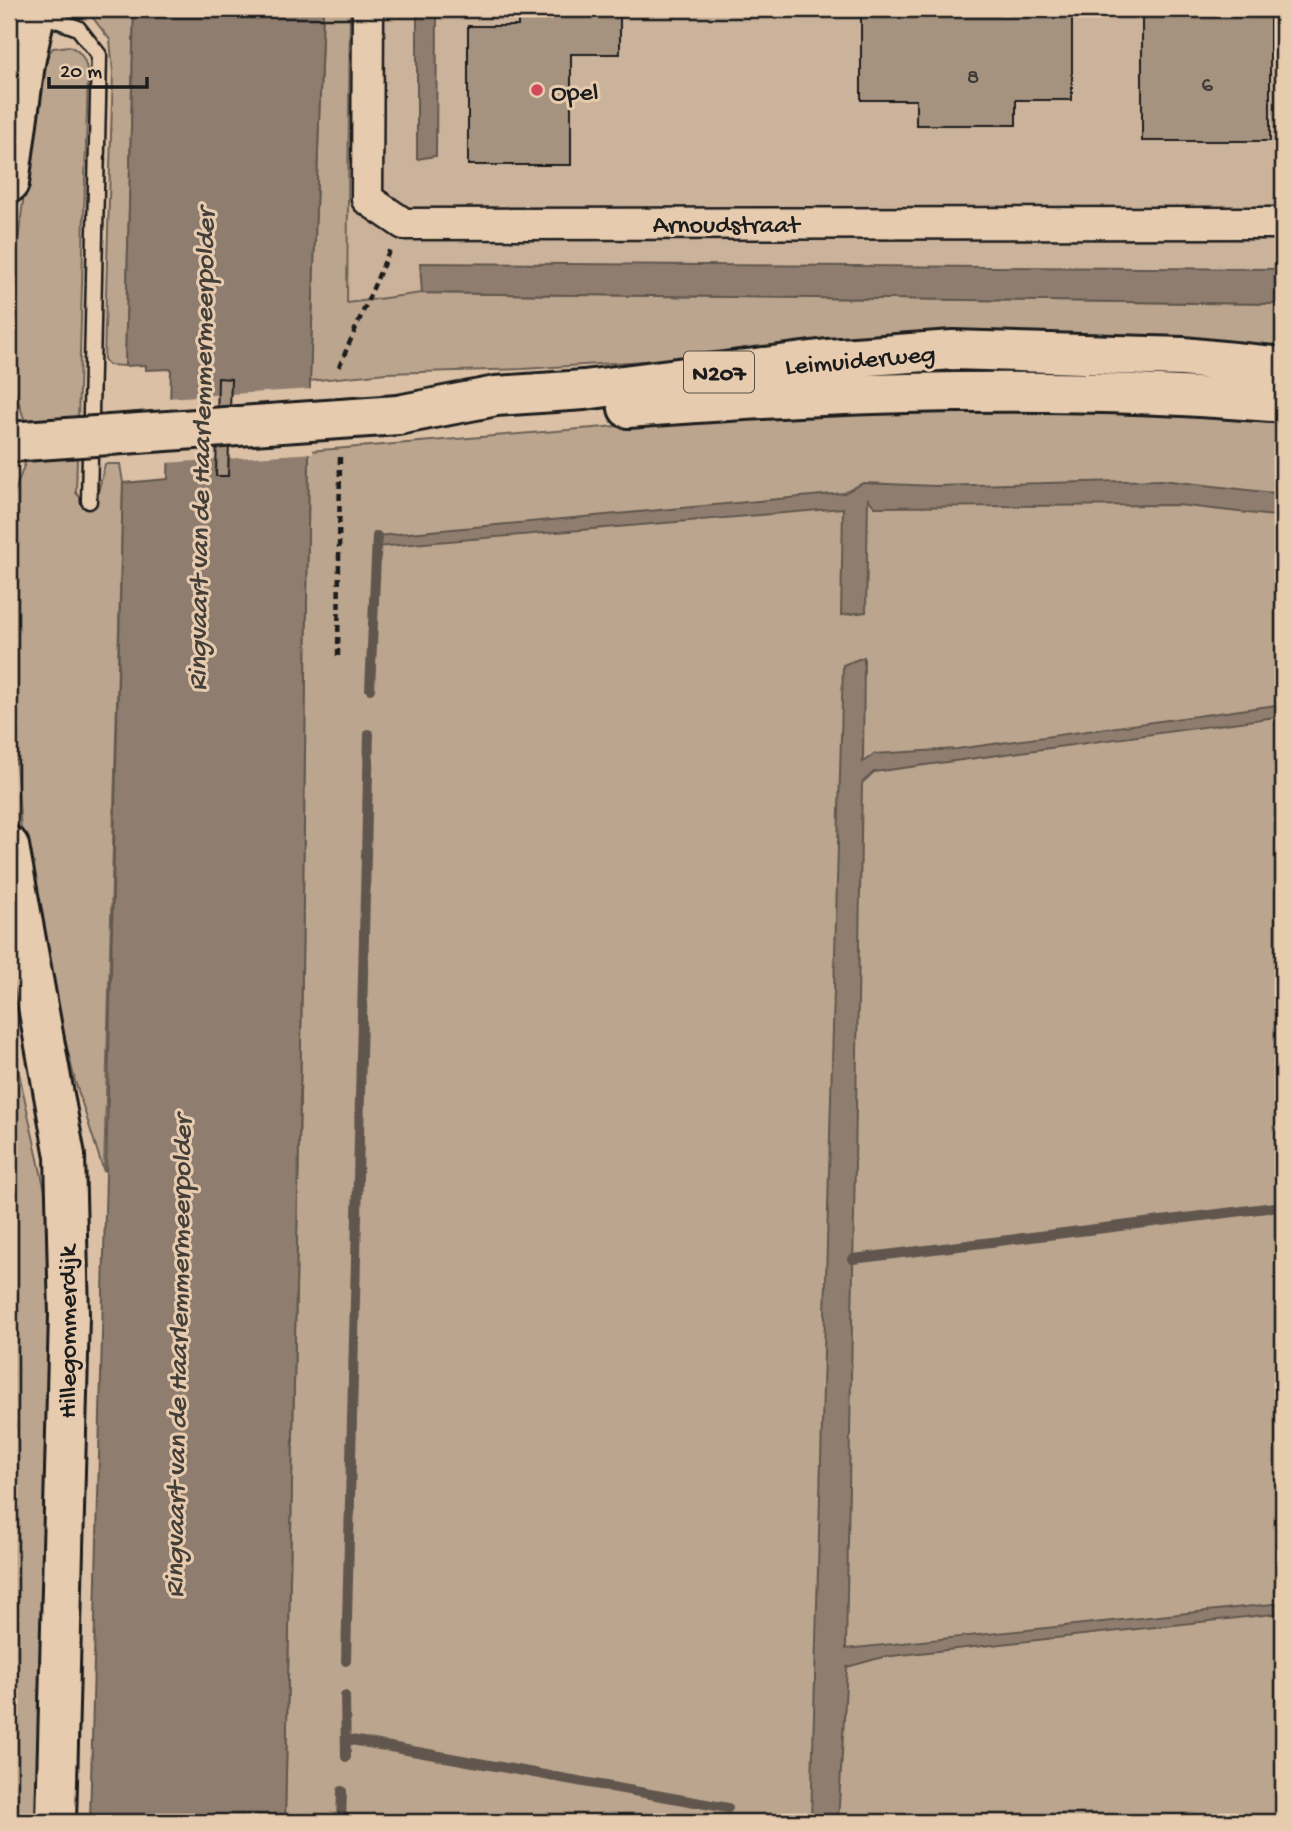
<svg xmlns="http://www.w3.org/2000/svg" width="1292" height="1831" viewBox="0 0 1292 1831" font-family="'Gochi Hand',sans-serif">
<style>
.built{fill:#cbb29a}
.green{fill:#bba58e;stroke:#6c6055;stroke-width:2}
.water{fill:#8f7e6f;stroke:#61574e;stroke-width:2}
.pier{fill:#dbc0a5}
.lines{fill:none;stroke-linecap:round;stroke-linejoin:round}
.stream{stroke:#61574e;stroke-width:10}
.building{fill:#a5927f;stroke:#1c1c1c;stroke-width:2}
.lane-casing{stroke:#1c1c1c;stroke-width:19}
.street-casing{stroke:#1c1c1c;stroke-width:35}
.secondary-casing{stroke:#1c1c1c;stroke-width:44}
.primary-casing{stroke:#1c1c1c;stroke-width:44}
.path{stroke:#1c1c1c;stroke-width:4.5;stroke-dasharray:7 5;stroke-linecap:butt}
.lane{stroke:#e7cbae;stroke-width:14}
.street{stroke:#e7cbae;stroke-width:30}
.secondary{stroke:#e7cbae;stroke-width:38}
.primary{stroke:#e7cbae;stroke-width:38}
.primary-bridge-casing{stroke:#1c1c1c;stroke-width:44;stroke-linecap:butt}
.primary-bridge{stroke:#e7cbae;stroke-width:38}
.poi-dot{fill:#d1495b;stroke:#e7cbae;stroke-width:2.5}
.labels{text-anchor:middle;stroke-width:6;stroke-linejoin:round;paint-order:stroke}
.number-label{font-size:23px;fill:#3e3a35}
.shield{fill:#e7cbae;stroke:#595048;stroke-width:2}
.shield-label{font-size:24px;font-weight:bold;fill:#1c1c1c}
.poi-label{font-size:26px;fill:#1c1c1c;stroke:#e7cbae;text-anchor:start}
.street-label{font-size:26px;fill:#1c1c1c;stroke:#e7cbae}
.water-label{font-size:28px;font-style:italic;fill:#443e39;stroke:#e7cbae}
</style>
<rect width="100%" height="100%" fill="#dbc0a5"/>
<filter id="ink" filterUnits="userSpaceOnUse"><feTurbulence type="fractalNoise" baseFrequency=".0143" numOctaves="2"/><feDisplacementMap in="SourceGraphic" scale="14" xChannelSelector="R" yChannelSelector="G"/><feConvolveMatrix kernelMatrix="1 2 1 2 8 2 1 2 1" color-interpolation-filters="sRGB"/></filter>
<g filter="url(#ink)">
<path class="built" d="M355 9H1283V320L346 303Z"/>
<path class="green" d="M86 9H134L125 366 108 365 104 359 113 72 110 40Z
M323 9H350L347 303 422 293 1283 304V355H734L523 369 386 373 310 381Z
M69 46C83 52 86 61 88 76L76 493 83 500 89 501 98 493 105 464H120L123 483 104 1172 75 1081 50 978 21 830 10 681 9 507 25 463V422L12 382 17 248 41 64 53 48Z
M866 406 1283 414V1822H285L301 1046 309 451Z
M9 1028 53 1227 48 1822H9Z"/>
<path class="water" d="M134 9H323L310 381 301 1046 285 1822H90L123 483 168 479 171 369 146 370V365L125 366Z
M417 9H437L436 156 417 159Z
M420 263 1283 269V304L422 293Z
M1162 480 1283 494V517L1178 505 875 507 868 499 866 612 841 615 843 508 376 547 377 536 844 493 863 483 936 486Z
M864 657 863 762 874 754 957 749 1283 704V716L874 772 862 783 846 1649 1283 1603V1613L883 1657 847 1667 838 1822H811L843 665Z"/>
<path class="pier" d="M314 389 313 453 165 463 166 398Z"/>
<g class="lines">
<path class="stream" d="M370 689 377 536
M853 1259 1283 1206
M346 1661 369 734
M345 1696 346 1757
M346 1739 728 1808
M341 1822 342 1791"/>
</g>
<path class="building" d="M518 9H620V54H571V165H468V26H518Z
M861 9H1072V100H1016V125H916V100H861Z
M1142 9H1270V141H1142Z
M218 378 231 379 228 476H216Z"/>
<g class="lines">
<g class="lane-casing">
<path id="lane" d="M37 13 78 28 99 55 89 501"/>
</g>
<g class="street-casing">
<path id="street" d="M368 9 367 199 404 224 1283 223"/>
</g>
<g class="secondary-casing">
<path id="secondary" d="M9 183 25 63 36 9
M9 846 65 1156 69 1315 56 1822"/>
</g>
<g class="primary-casing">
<path id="primary" d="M628 408C846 391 1065 384 1283 403
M398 415 496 396 584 390 827 359 953 350 1183 357 1283 367"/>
</g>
<path class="path" d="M339 367 390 249
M338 656 340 457"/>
<use href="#lane" class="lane"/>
<use href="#street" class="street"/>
<use href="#secondary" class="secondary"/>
<use href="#primary" class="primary"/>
<g class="primary-bridge-casing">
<path id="primary-bridge" d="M9 442 398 415"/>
</g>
<use href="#primary-bridge" class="primary-bridge"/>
</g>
</g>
<circle class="poi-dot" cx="537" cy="90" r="7"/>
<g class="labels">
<g class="number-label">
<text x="973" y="83">8</text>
<text x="1207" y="91">6</text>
</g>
<rect class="shield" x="684" y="351.5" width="70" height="41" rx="5"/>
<g class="shield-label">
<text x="719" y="380">N207</text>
</g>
<g class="poi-label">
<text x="551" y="99">Opel</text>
</g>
<g class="street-label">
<text x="726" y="232">Arnoudstraat</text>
<text transform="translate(860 358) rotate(-5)" y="9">Leimuiderweg</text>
<text transform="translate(66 1332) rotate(-90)" y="9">Hillegommerdijk</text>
</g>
<g class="water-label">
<text transform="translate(199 450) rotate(-89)" y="10">Ringvaart van de Haarlemmermeerpolder</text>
<text transform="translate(176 1357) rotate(-89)" y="10">Ringvaart van de Haarlemmermeerpolder</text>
</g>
</g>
<rect width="1292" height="1831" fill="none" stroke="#e7cbae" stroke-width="35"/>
<rect x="18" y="18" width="1257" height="1796" fill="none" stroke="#1c1c1c" stroke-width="2.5" filter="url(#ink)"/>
<path d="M49 77v10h98v-10" fill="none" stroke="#1c1c1c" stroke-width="3.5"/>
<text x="60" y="77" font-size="21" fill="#1c1c1c" stroke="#e7cbae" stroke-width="5" paint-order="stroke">20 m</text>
</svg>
